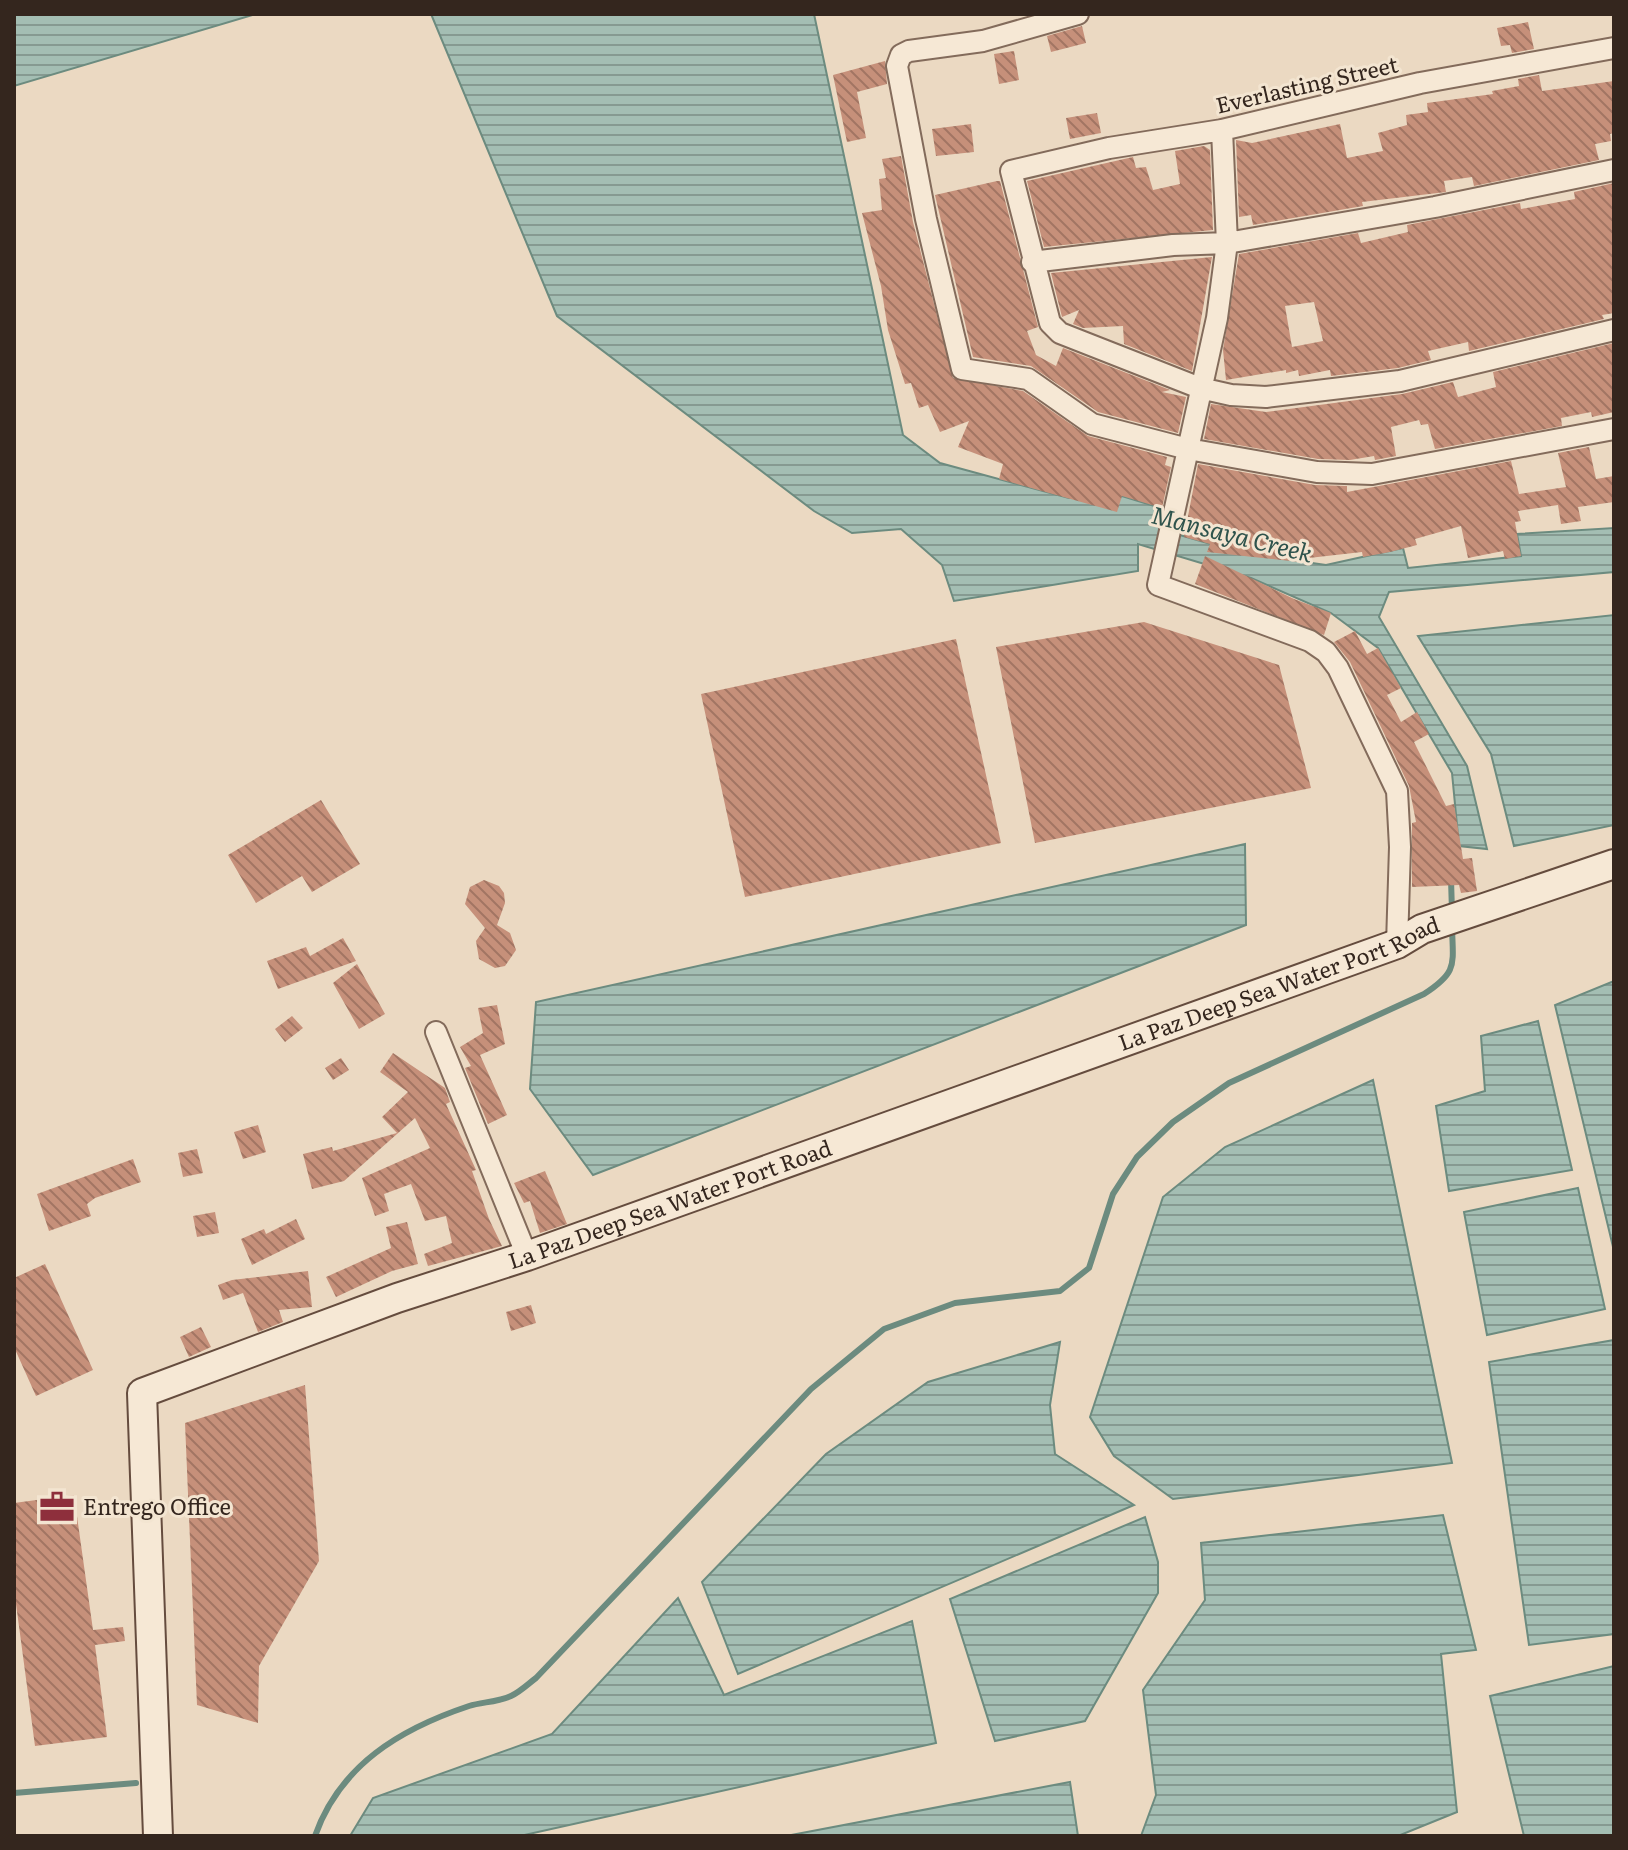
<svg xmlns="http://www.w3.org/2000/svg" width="1628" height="1850" viewBox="0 0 1628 1850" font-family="Literata,serif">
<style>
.water{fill:url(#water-rules);stroke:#6c8b7f;stroke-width:2}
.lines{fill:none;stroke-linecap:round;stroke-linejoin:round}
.stream{stroke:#6c8b7f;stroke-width:6}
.building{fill:url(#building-back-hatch);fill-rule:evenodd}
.minor-casing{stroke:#836b5b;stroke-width:24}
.secondary-casing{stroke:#654c3e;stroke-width:32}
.minor{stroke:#f6e8d5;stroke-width:20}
.secondary{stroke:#f6e8d5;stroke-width:28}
.labels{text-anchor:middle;stroke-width:6;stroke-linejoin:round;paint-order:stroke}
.street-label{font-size:22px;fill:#34261e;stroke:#f3e5d1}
.poi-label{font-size:22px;fill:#34261e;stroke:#f3e5d1;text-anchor:start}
.water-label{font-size:24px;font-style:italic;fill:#2e534c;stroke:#f3e5d1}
</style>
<defs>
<pattern id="water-rules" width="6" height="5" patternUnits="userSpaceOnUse" patternTransform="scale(2)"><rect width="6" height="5" fill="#a4beb3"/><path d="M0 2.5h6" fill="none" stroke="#869a91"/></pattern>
<pattern id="building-back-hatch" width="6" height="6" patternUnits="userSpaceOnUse" patternTransform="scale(2)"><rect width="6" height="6" fill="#c6907a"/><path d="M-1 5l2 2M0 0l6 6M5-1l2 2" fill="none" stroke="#a27563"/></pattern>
</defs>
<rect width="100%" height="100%" fill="#ebd9c2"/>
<path class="water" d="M14 14H256L14 86Z
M431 14H814L903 435 940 463 1069 498 1122 496 1161 508 1159 529 1242 553 1326 565 1403 548 1408 568 1521 556 1517 534 1614 528V572L1389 592 1379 617 1467 766 1487 849 1459 846 1452 773 1378 648 1331 613 1251 578 1138 544V571L954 601 942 565 901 529 852 533 814 511 557 316Z
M1614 615V825L1514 846 1491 754 1418 636Z
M1245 844 1246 925 593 1175 530 1089 536 1002Z
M1614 981V1251L1555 1005Z
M1538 1021 1572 1170 1449 1191 1436 1106 1485 1091 1481 1036Z
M1373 1080 1452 1463 1173 1499 1114 1456 1090 1417 1163 1197 1225 1147Z
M1578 1188 1605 1309 1487 1335 1464 1212Z
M1614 1340V1634L1529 1645 1489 1362Z
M1060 1342 1050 1405 1055 1454 1134 1505 738 1674 702 1582 826 1454 928 1382Z
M1443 1515 1476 1650 1441 1654 1457 1812 1398 1836H1141L1156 1795 1143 1690 1205 1600 1201 1543Z
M1145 1517 1158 1562V1593L1085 1721 995 1741 950 1599Z
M678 1598 724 1695 912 1621 936 1743 520 1836H350L373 1798 552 1734Z
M1614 1666V1836H1524L1490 1696Z
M1070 1782 1078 1836H786Z"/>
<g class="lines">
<path class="stream" d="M1451 879 1452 912
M14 1793 136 1783
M315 1836C340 1765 400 1729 469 1706 482 1702 498 1702 511 1696 520 1692 528 1684 536 1678L811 1389 884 1329 955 1303 1060 1291 1089 1268 1113 1194 1137 1157 1173 1122 1229 1083 1424 994C1458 972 1453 965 1452 927"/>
</g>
<path class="building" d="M1528 22 1534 49 1512 53 1510 45 1501 46 1497 28Z
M1082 26 1086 43 1051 52 1047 36Z
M1014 51 1019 80 999 84 994 54Z
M885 61 887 84 857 92 866 138 847 142 833 75Z
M1539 75 1542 91 1614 81V133L1610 134 1611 141 1595 144 1599 160 1474 186 1472 177 1444 181 1446 192 1362 202 1363 206 1253 225 1251 215 1239 217 1236 140 1252 143 1340 124 1347 158 1383 151 1378 133 1407 125 1406 115 1428 112 1427 103 1493 94 1492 91 1519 86 1518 79Z
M1097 113 1101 133 1070 139 1066 118Z
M971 124 974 152 936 156 932 129Z
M1204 146 1210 150 1213 230 1044 247 1027 181 1133 157 1136 168 1146 167 1153 190 1180 184 1175 151Z
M901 156 913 222 953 378 1023 391 1088 436 1167 457 1165 465 1171 467 1162 508 1122 496 1117 512 999 479 1003 464 958 447 969 421 940 432 928 405 919 408 911 383 905 384 888 330 881 286 862 213 882 210 879 179 886 178 882 159Z
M997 181H1000L1038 327 1027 331 1036 355 1056 366 1063 348 1170 390 1162 392 1186 397 1178 433 1098 412 1031 366 973 357 935 195Z
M1614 183V313L1602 315 1604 319 1469 351 1468 342 1428 351 1431 360 1398 368 1331 376 1330 370 1299 376 1298 370 1286 373V370L1226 380 1223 350 1239 254 1358 233 1361 243 1408 232 1407 225 1520 203 1521 209 1575 199 1574 192ZM1314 302 1323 341 1292 347 1285 306Z
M1212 257 1192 371 1124 344 1123 326 1083 328 1073 324 1079 310 1062 317 1051 273Z
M1614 343V412L1592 417 1591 412 1561 418 1562 426 1435 449 1428 424 1421 425 1419 420 1391 427 1396 456 1375 460 1374 456 1350 460 1318 459 1204 439 1211 404 1266 412 1402 394 1453 382 1458 397 1496 387 1493 372Z
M1589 447 1596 479 1614 476V502L1578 507 1581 521 1561 524 1558 505 1518 511 1521 521 1515 522 1521 556 1505 559 1503 551 1468 558 1461 526 1415 539 1417 545 1390 552 1363 557 1362 552 1300 559V562L1207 552 1210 544 1184 537 1198 464 1315 485 1347 486V492L1511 461 1519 494 1566 487 1558 453Z
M1205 556 1294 599 1331 613 1324 635 1195 584Z
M1144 622 1279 665 1311 788 1035 843 996 647Z
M1355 631 1367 654 1378 648 1401 688 1387 695 1401 722 1417 712 1429 734 1414 742 1446 806 1454 804 1463 859 1472 858 1477 891 1461 893 1459 885 1412 887V823L1416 822 1409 786 1350 662 1334 642Z
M956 639 1001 843 745 897 701 694Z
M321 800 360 864 312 892 302 876 256 903 228 855Z
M484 880 499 886 504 893 505 903 497 925 510 933 516 950 505 966 495 968 479 959 476 941 485 928 465 904 470 887Z
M343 938 356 961 278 989 267 961 306 947 310 956Z
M357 964 385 1014 359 1029 333 983Z
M497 1005 505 1044 480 1055 507 1115 488 1124 465 1068 471 1066 460 1047 483 1033 478 1008Z
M292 1016 303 1028 285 1042 275 1029Z
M393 1053 445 1088 450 1102 446 1104 476 1170 472 1171 489 1219 502 1246 428 1266 424 1254 452 1243 446 1216 425 1221 411 1184 384 1194 389 1211 375 1216 362 1178 430 1148 415 1118 344 1181 312 1189 303 1154 332 1147 333 1151 397 1133 382 1117 408 1092 380 1072Z
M341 1058 349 1070 333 1080 325 1068Z
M258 1125 266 1152 243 1159 234 1132Z
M197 1149 203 1173 183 1177 178 1153Z
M133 1159 141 1182 95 1198 87 1204 91 1216 49 1231 37 1194Z
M545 1171 567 1224 540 1233 530 1201 524 1203 514 1183Z
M215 1212 219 1233 197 1237 193 1216Z
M296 1219 305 1239 252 1265 241 1239 264 1229 266 1234Z
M407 1222 418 1264 392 1271 336 1297 326 1277 391 1248 386 1227Z
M45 1264 93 1370 36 1396 14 1347V1278Z
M308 1271 312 1307 279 1310 283 1322 258 1332 243 1293 223 1300 218 1285 232 1280Z
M531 1305 536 1323 511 1331 506 1312Z
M201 1327 211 1347 189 1357 180 1337Z
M305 1385 319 1561 259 1666 258 1723 197 1705 185 1423Z
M74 1495 93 1630 123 1627 125 1641 95 1645 107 1737 35 1746 14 1589V1503Z"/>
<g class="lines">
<g class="minor-casing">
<path id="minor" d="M1078 14 983 41 909 51 901 55 897 66 926 219 962 369 1028 379 1092 424 1188 449 1317 472 1372 474 1614 429
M1614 48 1420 83 1222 130 1109 148 1011 171 1050 323 1060 333 1200 388 1231 395 1266 397 1400 381 1614 330
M1222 130 1227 243 1217 318 1158 585 1310 641 1326 652 1338 668 1397 791 1400 847 1397 944
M1032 262 1173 245 1227 243 1435 207 1614 170
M436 1032 527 1256"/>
</g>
<g class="secondary-casing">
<g id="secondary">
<path id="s1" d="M158 1836 142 1393 397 1298 527 1256 1397 944 1422 929 1614 864"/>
</g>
</g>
<use href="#minor" class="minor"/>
<use href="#secondary" class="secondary"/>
</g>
<defs>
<g id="office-bare" transform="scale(2.76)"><path d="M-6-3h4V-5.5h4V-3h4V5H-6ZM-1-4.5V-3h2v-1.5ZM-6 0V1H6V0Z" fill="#8e2f3c" stroke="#f3e5d1" stroke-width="2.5" paint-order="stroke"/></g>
</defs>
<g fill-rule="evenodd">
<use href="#office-bare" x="57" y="1507"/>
</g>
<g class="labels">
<g class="street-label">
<text transform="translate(1307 85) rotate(-13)" y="8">Everlasting Street</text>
<text dy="8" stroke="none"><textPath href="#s1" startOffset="1652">La Paz Deep Sea Water Port Road</textPath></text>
<text dy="8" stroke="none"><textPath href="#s1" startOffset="1004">La Paz Deep Sea Water Port Road</textPath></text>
</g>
<g class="poi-label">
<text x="83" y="1515">Entrego Office</text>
</g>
<g class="water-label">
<text transform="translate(1232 535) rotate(14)" y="8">Mansaya Creek</text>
</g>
</g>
<rect width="1628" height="1850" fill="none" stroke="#34261e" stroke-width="32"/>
</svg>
